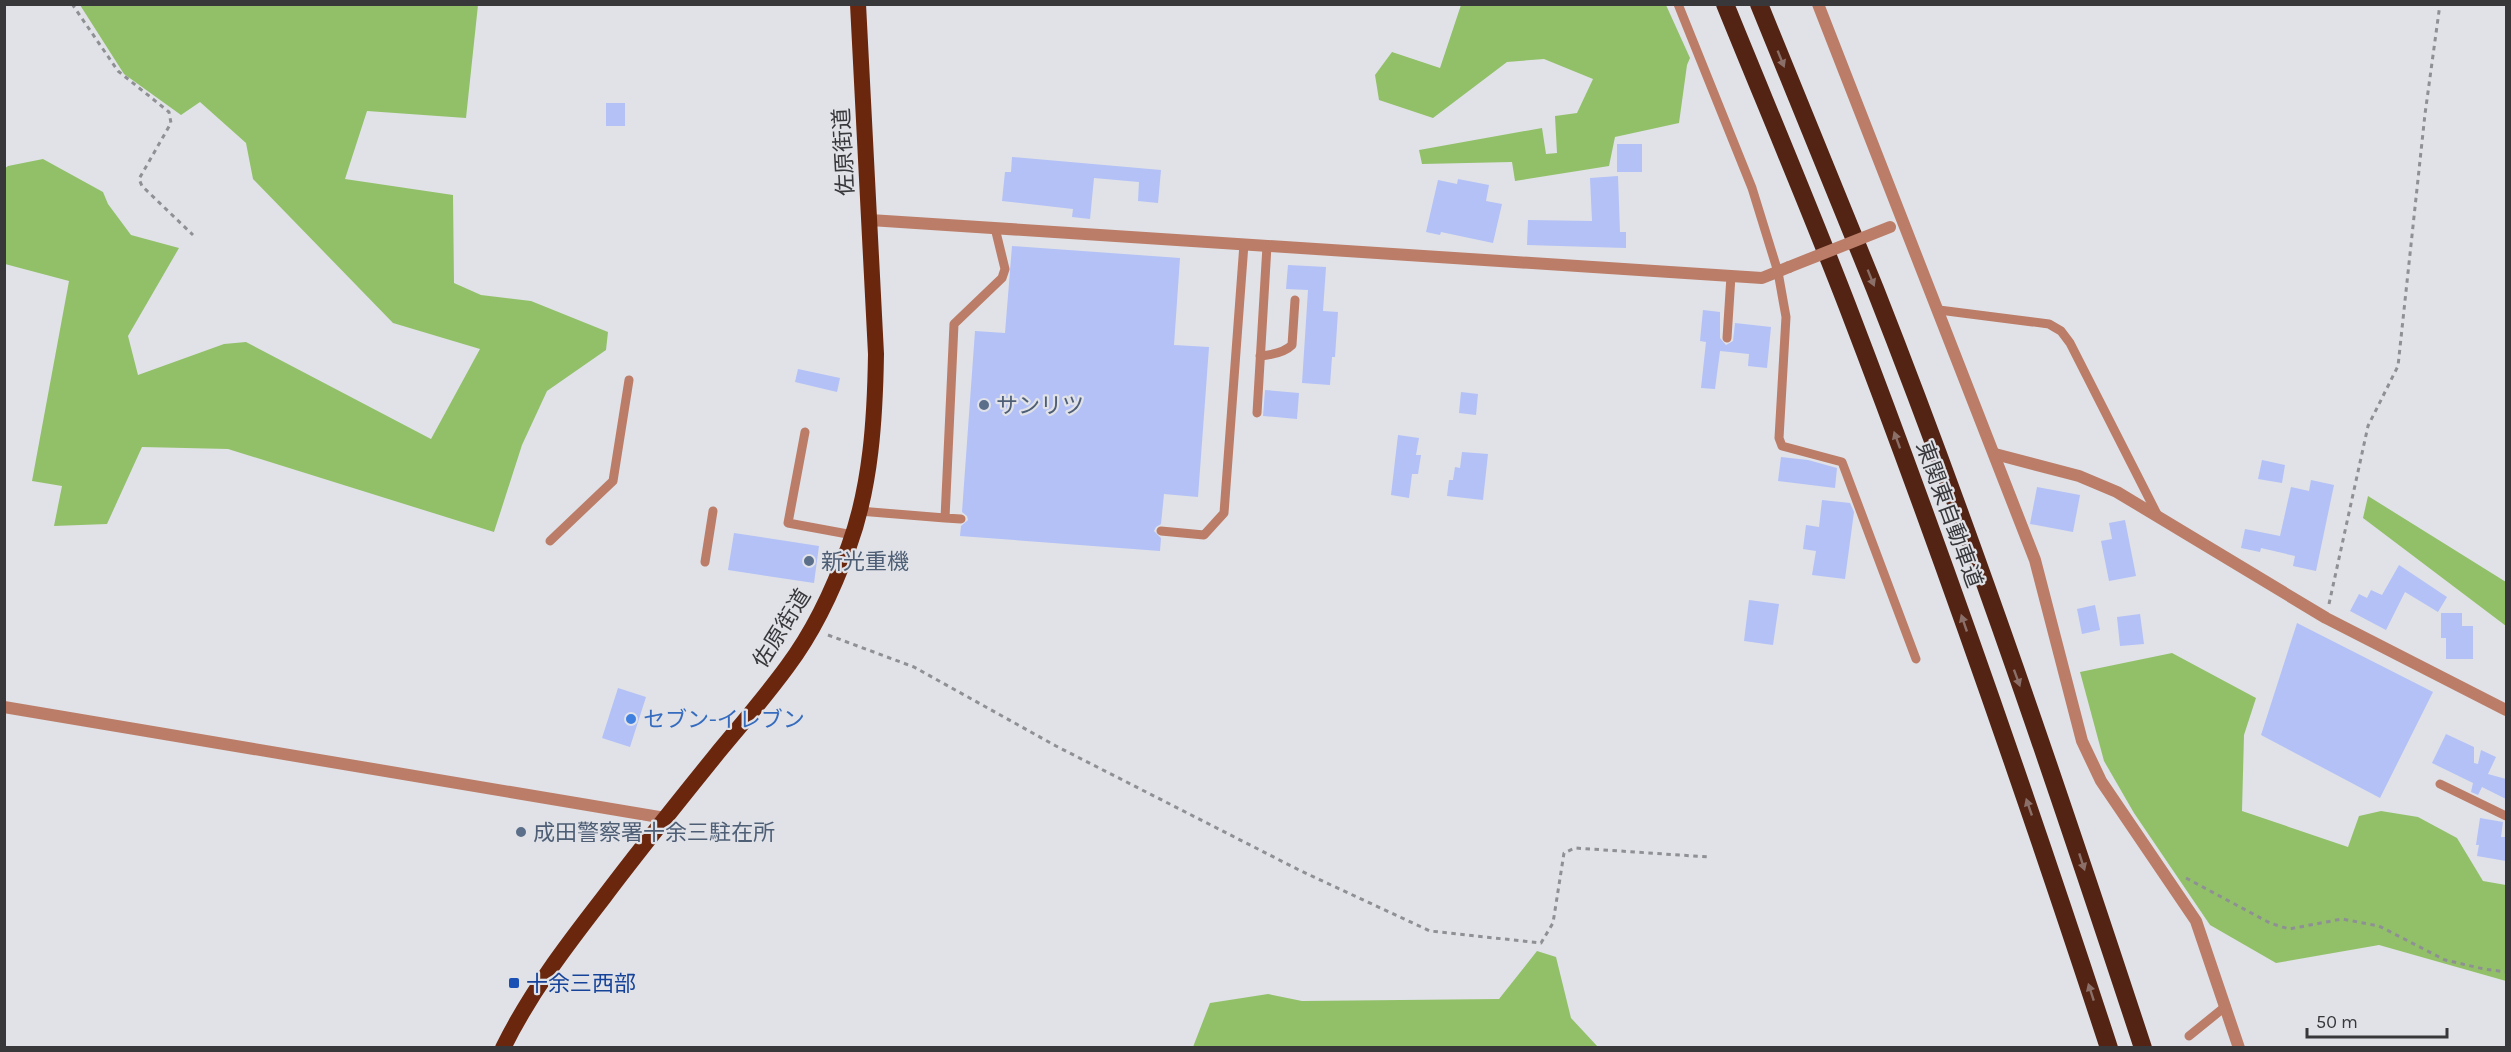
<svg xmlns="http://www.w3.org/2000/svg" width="2511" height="1052" viewBox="0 0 2511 1052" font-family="Karla,'Noto Sans JP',sans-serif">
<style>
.forest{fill:#92c069}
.building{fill:#b3c1f6}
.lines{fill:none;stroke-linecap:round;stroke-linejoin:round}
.path{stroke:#8f9094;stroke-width:3;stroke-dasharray:4.5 4.5;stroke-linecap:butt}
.service{stroke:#bb7d68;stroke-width:9}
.minor{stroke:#bb7d68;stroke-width:12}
.tertiary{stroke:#bb7d68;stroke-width:12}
.trunk{stroke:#6a270e;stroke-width:16}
.motorway{stroke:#532414;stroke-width:18}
.minor-bridge{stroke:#bb7d68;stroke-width:12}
.oneway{fill:#8b7069}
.service-dot{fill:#5c6f8a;stroke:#e0e2e8;stroke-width:2}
.shop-dot{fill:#3f7fe0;stroke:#e0e2e8;stroke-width:2}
.transit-dot{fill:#1a4fb4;stroke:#e0e2e8;stroke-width:2}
.labels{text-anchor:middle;stroke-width:4.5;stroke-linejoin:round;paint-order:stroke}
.street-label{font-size:22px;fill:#38383b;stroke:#e0e2e8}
.service-label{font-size:22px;fill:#4e5e75;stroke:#e0e2e8;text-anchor:start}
.shop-label{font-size:22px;fill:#366cbe;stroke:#e0e2e8;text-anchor:start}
.transit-label{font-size:22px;fill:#164399;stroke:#e0e2e8;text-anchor:start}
</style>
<rect width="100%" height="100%" fill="#e0e2e8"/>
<path class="forest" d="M80 5H478L466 118 367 111 345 179 453 195 454 283 481 295 531 301 608 332 606 350 547 391 522 445 494 532 228 449 142 447 107 524 54 526 62 486 32 481 69 281 5 264 4 169 8 166 43 159 103 192 108 204 131 235 179 248 128 336 138 375 224 344 246 342 431 439 480 349 393 323 253 179 246 143 200 102 181 115 124 74Z
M1461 5H1666L1690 58 1687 65 1679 123 1615 137 1609 166 1515 181 1512 162 1422 164 1419 150 1542 128 1546 154 1557 153 1555 116 1577 113 1593 79 1544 59 1507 62 1433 118 1379 100 1375 75 1392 52 1440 68Z
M2368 496 2506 582V626L2363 518Z
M2172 653 2256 698 2244 735 2242 811 2348 847 2359 816 2381 811 2418 817 2457 838 2483 881 2506 885V981L2379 945 2276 963 2210 925 2134 813 2104 761 2080 672Z
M1537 951 1556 957 1571 1018 1598 1047H1193L1210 1003 1268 994 1302 1001 1499 999Z"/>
<path class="building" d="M606 103H625V126H606Z
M1617 144H1642V172H1617Z
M1012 157 1161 170 1158 203 1138 201 1139 182 1094 178 1090 219 1072 217 1073 209 1002 201 1005 172H1011Z
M1618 176 1620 232H1626V248L1527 245 1528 220 1592 221 1590 178Z
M1458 179 1489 185 1486 201 1502 204 1493 243 1441 232 1440 235 1426 232 1438 180 1457 184Z
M1012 246 1180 258 1174 345 1209 347 1198 497 1164 494 1161 524 1156 527 1154 531 1161 538 1160 551 960 536 961 526 968 520 967 516 962 512 975 331 1005 333Z
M1288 265 1326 267 1323 311 1338 312 1335 357H1332L1330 385 1302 383 1308 290 1286 289Z
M1703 310 1720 312V338L1726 345 1733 341 1735 323 1771 327 1767 368 1748 366 1749 354 1720 351 1715 389 1701 388 1706 342 1700 341Z
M798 369 840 378 837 392 795 382Z
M1265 390 1299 393 1297 419 1263 416Z
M1461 392 1478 394 1476 415 1459 413Z
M1398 435 1419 438 1416 455H1421L1418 474H1412L1409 498 1391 495Z
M1462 452 1488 454 1483 500 1447 496 1449 480H1453L1455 467 1460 468Z
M1781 457 1808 460 1837 468 1835 488 1778 481Z
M2262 460 2285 465 2282 483 2258 479Z
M2311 480 2334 485 2316 571 2293 566 2295 556 2261 548 2260 552 2241 548 2245 529 2280 536 2291 487 2309 491Z
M2037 487 2080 495 2073 532 2030 524Z
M1822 500 1850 503 1854 512 1845 579 1812 575 1816 551 1803 549 1806 525 1819 527Z
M2125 520 2136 576 2109 581 2101 541 2112 539 2109 523Z
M734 533 819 546 814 583 728 570Z
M2399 565 2447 597 2438 612 2405 592 2386 630 2350 611 2359 594 2367 598 2371 590 2382 595Z
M1749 600 1779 604 1773 645 1744 641Z
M2095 605 2100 630 2082 634 2077 609Z
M2441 613H2462V626H2473V659H2446V638H2441Z
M2140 614 2144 644 2120 646 2117 617Z
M2297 623 2433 692 2380 798 2261 735Z
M618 688 646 697 630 747 602 738Z
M2446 734 2474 747V763L2478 764 2481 750 2496 757 2488 774 2506 779V799L2482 787 2478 795 2471 792 2473 783 2432 763Z
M2480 818 2503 822 2501 837H2506V861L2477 856 2479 845H2476Z"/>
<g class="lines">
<path class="path" d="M72 4 118 71 169 112 171 123 139 179 142 186 193 235
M2329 604 2368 426 2398 366 2425 114 2440 4
M828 635 914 667 1056 746 1301 871 1430 931 1541 943 1553 923 1564 853 1575 848 1709 857
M2186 878 2270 923 2289 929 2342 919 2379 926 2445 960 2484 969 2506 972"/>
<path class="service" d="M1678 4 1752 188 1778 272 1786 317 1779 438 1782 446 1842 462 1916 659
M1939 310 2049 324 2061 331 2070 343 2159 518
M1727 338 1731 276
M1260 356C1271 355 1284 353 1292 345L1295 300
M1257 413 1267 246
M805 432 788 523 853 535
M859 511 945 518 954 324 1002 278 1005 269 995 228
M945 518 961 519
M1161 531 1204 535 1224 513 1244 244
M550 541 613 481 629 380
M705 562 713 511
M2440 784 2506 816
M2189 1036 2226 1006"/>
<path class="minor" d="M1818 4 2035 560 2082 741 2101 781 2196 921 2239 1048
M870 220 1762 278 1789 267
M4 707 665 818"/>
<path class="tertiary" d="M1995 454 2079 476 2117 492 2326 618 2506 710"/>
<path class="trunk" d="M503 1048C530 993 566 946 604 897 640 849 678 802 716 755 740 726 765 697 787 667 814 631 834 588 849 546 871 486 875 418 876 354L858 4"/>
<path class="motorway" d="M1725 4C1766 105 1808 204 1847 305 1941 550 2027 798 2109 1048
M1759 4C1798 99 1837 194 1875 289 1973 538 2059 793 2143 1048"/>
<path class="minor-bridge" d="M1789 267 1890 227"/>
</g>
<defs><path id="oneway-solid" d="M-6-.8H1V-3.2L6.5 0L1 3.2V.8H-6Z" transform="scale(1.5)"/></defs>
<g class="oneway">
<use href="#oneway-solid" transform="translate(1781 59) rotate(68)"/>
<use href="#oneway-solid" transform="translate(1871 278) rotate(68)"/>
<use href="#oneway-solid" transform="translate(1897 440) rotate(-110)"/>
<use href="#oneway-solid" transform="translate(1964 623) rotate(-109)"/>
<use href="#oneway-solid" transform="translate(2017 678) rotate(70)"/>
<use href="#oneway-solid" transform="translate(2029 807) rotate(-109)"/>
<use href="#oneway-solid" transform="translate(2082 862) rotate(72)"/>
<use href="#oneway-solid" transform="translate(2091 992) rotate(-108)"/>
</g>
<g class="service-dot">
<circle cx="984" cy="405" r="6"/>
<circle cx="809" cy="561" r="6"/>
<circle cx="521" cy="832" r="6"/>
</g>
<circle class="shop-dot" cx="631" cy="719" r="6"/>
<rect class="transit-dot" x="508" y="977" width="12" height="12" rx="3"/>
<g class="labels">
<g class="street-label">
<text transform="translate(843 152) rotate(-93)" y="8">佐原街道</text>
<text transform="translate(1950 514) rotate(70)" y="8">東関東自動車道</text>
<text transform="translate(781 628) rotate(-58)" y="8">佐原街道</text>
</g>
<g class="service-label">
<text x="996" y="413">サンリツ</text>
<text x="821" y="569">新光重機</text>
<text x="533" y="840">成田警察署十余三駐在所</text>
</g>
<g class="shop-label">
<text x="643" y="727">セブン-イレブン</text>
</g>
<g class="transit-label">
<text x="526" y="991">十余三西部</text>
</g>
</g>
<rect width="2511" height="1052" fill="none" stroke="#38383b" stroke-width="12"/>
<path d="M2307 1028v9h140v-9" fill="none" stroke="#38383b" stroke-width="3"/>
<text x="2316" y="1028" font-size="18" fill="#38383b" stroke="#e0e2e8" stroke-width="4.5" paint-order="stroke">50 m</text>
</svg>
